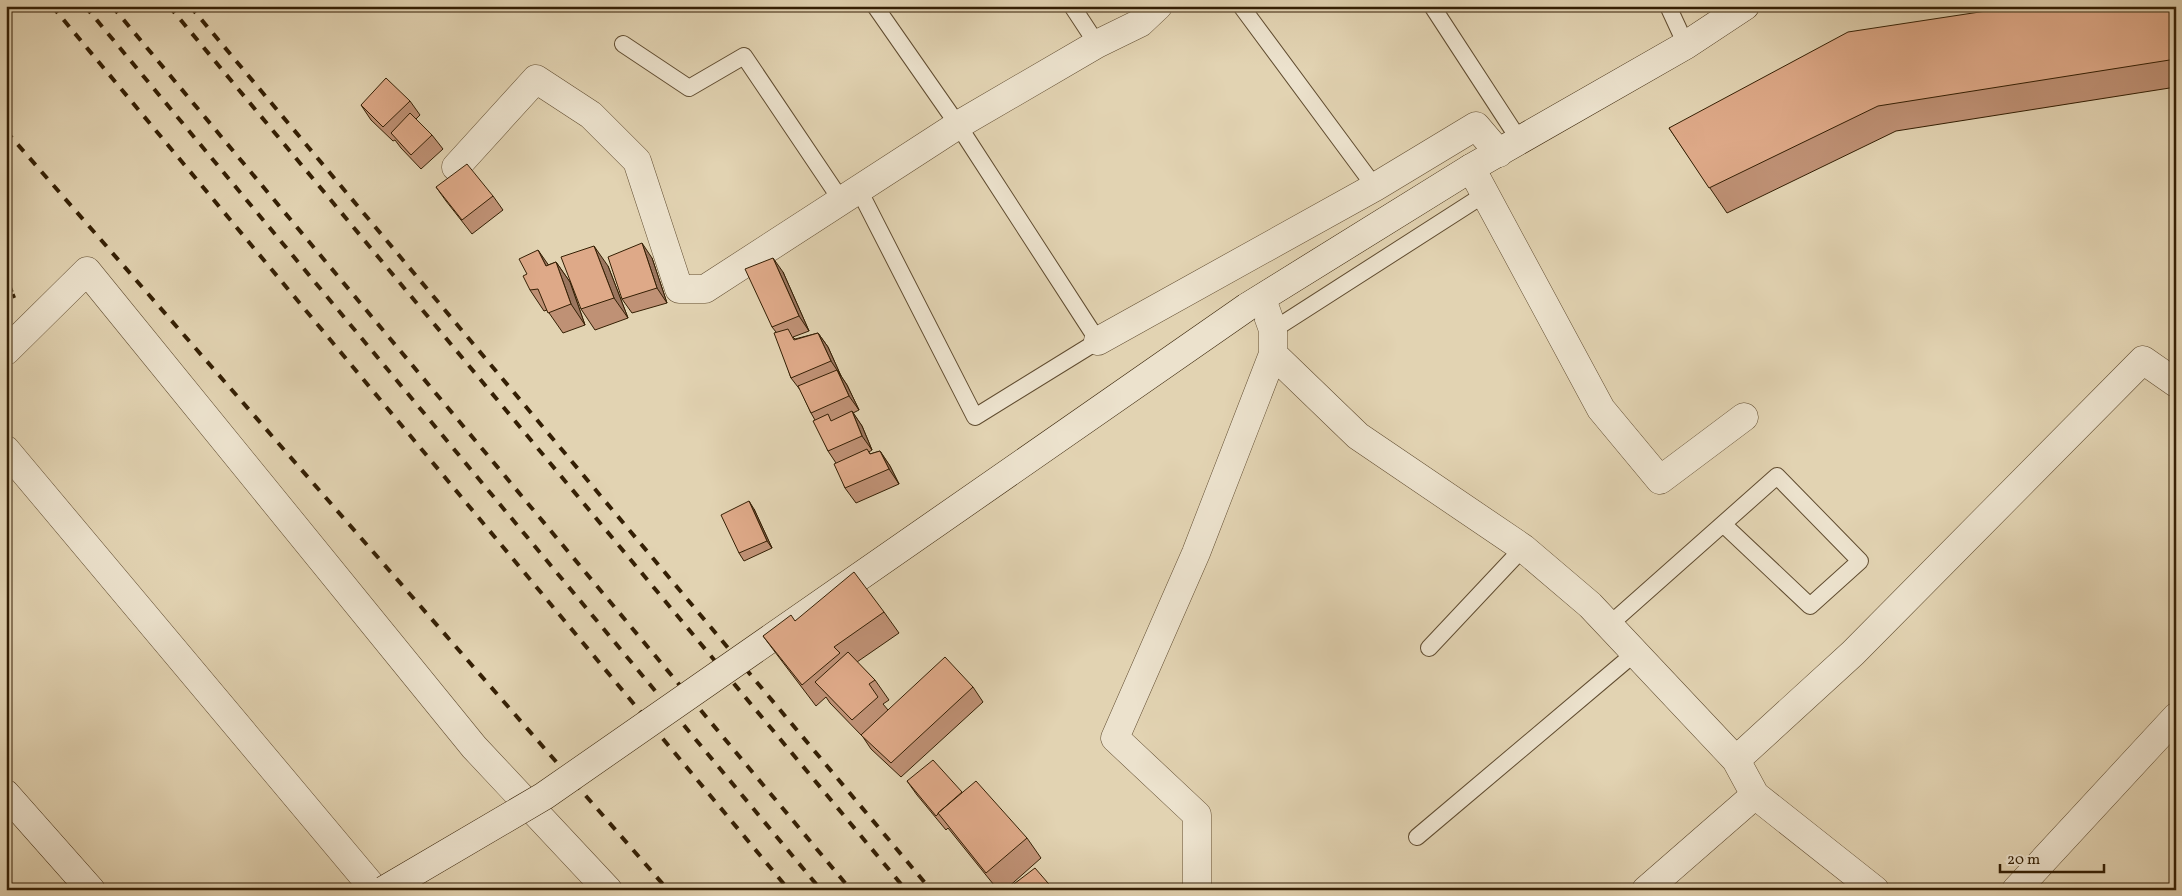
<svg xmlns="http://www.w3.org/2000/svg" width="2182" height="896" viewBox="0 0 2182 896" font-family="Vollkorn,serif">
<style>
.lines{fill:none;stroke-linecap:round;stroke-linejoin:round}
.lane-casing{stroke:#604c30;stroke-width:18}
.street-casing{stroke:#604c30;stroke-width:29}
.secondary-casing{stroke:#341f04;stroke-width:29}
.path{stroke:#341f04;stroke-width:3;stroke-dasharray:4 2.5;stroke-linecap:butt}
.lane{stroke:#ece2cd;stroke-width:16}
.street{stroke:#ece2cd;stroke-width:28}
.secondary{stroke:#ece2cd;stroke-width:28}
.rail{stroke:#341f04;stroke-width:4;stroke-dasharray:9 9;stroke-linecap:butt}
.secondary-bridge-casing{stroke:#341f04;stroke-width:29;stroke-linecap:butt}
.secondary-bridge{stroke:#ece2cd;stroke-width:28}
.wall{fill:#bf9175;stroke:#341f04}
.shaded-wall{fill:#9b765f;stroke:#341f04}
.building{fill:#dea988;stroke:#341f04}
</style>
<rect width="100%" height="100%" fill="#e2d3b2"/>
<filter id="stains"><feTurbulence type="fractalNoise" baseFrequency=".004" numOctaves="4"/><feColorMatrix values="0 0 0 0 .2 0 0 0 0 .09 0 0 0 0 .02 0 0 0 .5 -.17"/></filter>
<radialGradient id="worn" r=".72"><stop offset=".6" stop-color="#630" stop-opacity="0"/><stop offset="1" stop-color="#630" stop-opacity=".3"/></radialGradient>
<g class="lines">
<g class="lane-casing">
<path id="lane" d="M1072 6 1097 44
M1241 6 1375 187
M1432 6 1520 141
M1668 6 1686 45
M623 44 689 88 744 56 841 200
M858 188 975 417 1098 341 958 125 875 6
M1273 330 1485 194
M1609 625 1777 476 1860 561 1810 606 1723 524
M1429 648 1523 548
M1417 837 1635 653"/>
</g>
<g class="street-casing">
<path id="street" d="M456 167 536 79 591 115 637 161 679 289H705L958 125 1097 44 1140 23 1158 6
M1471 168 1601 409 1660 480 1744 417
M1262 299 1273 330V354L1358 436 1523 548 1590 605 1736 760 1755 795 1875 890
M1098 341 1375 187 1476 126 1499 153
M6 351 87 271 474 747 608 890
M6 450 375 890
M1736 760 1853 653 2143 360 2176 383
M1197 890V815L1115 738 1196 553 1273 354
M1646 890 1755 795
M2016 890 2176 717"/>
</g>
<g class="secondary-casing">
<path id="secondary" d="M1247 307 1471 168 1686 45 1745 6
M6 794 91 890"/>
</g>
<path class="path" d="M6 276 15 299"/>
<use href="#lane" class="lane"/>
<use href="#street" class="street"/>
<use href="#secondary" class="secondary"/>
<path class="rail" d="M52 6 789 890
M85 6 821 890
M112 6 851 890
M169 6 906 890
M190 6 931 890
M6 131 668 890"/>
<g class="secondary-bridge-casing">
<path id="secondary-bridge" d="M384 890 544 796 1247 307"/>
</g>
<use href="#secondary-bridge" class="secondary-bridge"/>
</g>
<path class="wall" d="M2176 6V87L1896 131 1727 213 1669 128Z
M410 101 420 115 416 119 432 135 443 149 421 169 401 148 395 140 393 141 371 120 361 105Z
M436 187 493 196 503 210 472 234 446 201Z
M652 258 667 303 632 313 622 299Z
M556 262 570 282 585 325 563 333 547 310 544 311 530 290 548 265Z
M608 266 628 318 595 330 581 309Z
M783 272 809 331 793 337 795 339 818 333 828 347 841 376 847 385 859 410 853 413 862 426 872 450 869 452 870 454 880 451 890 466 899 484 856 503 845 488 836 463 828 451 815 420 811 413 801 391 791 378 776 332 772 327Z
M754 509 772 548 744 561 739 553Z
M884 612 899 633 857 662 875 680 889 700 883 704 888 710 973 687 983 702 901 777 871 749 863 737 830 703 826 697 816 706 778 656 763 636 795 621Z
M907 781 962 793 1027 838 1041 858 1005 890H998L948 828 946 830 917 795Z"/>
<path class="shaded-wall" d="M642 243 652 258 667 303 657 288Z
M594 246 608 266 628 318 614 298Z
M538 250 552 270 546 266Z
M773 258 783 272 809 331 799 316Z
M556 262 570 282 585 325 571 304Z
M818 333 828 347 841 376 831 361Z
M837 370 847 385 859 410 849 396Z
M852 411 862 426 872 450 862 436Z
M880 451 890 466 899 484 889 469Z
M749 501 754 509 772 548 767 541Z"/>
<path class="building" d="M2019 6H2176V59L1878 106 1709 188 1669 128 1848 32Z
M386 78 410 101 383 127 361 105Z
M410 113 432 135 411 155 391 133Z
M467 164 493 196 462 220 436 187Z
M642 243 657 288 622 299 608 257Z
M594 246 614 298 581 309 561 257Z
M538 250 546 266 556 262 571 304 548 313 538 289 530 290 523 276 527 274 519 259Z
M773 258 799 316 772 327 745 269Z
M788 329 794 340 818 333 831 361 791 378 774 333Z
M837 370 849 396 811 413 798 386Z
M852 411 862 436 828 451 813 421 828 414 831 421Z
M867 449 870 454 880 451 889 469 845 488 834 464Z
M749 501 767 541 739 553 721 515Z
M854 572 884 612 834 647 840 653 802 685 763 636 791 615 795 621Z
M848 652 875 680 869 684 878 697 852 720 815 682Z
M945 657 973 687 891 763 861 735Z
M933 760 962 792 938 813V814L936 816 907 781Z
M976 781 1027 838 986 873 938 813Z
M1035 868 1054 890H1006Z"/>
<rect width="2182" height="896" fill="none" stroke="#e2d3b2" stroke-width="25"/>
<rect x="8" y="8" width="2167" height="881" fill="none" stroke="#341f04" stroke-width="2.5"/>
<rect x="12" y="12" width="2157" height="871" fill="none" stroke="#341f04"/>
<path d="M2000 864v8h104v-8" fill="none" stroke="#341f04" stroke-width="2.5"/>
<text x="2007" y="864" font-size="15" fill="#341f04" stroke="#ece2cd" stroke-width="4" paint-order="stroke">20 m</text>
<rect width="100%" height="100%" filter="url(#stains)"/>
<rect width="100%" height="100%" fill="url(#worn)"/>
</svg>
